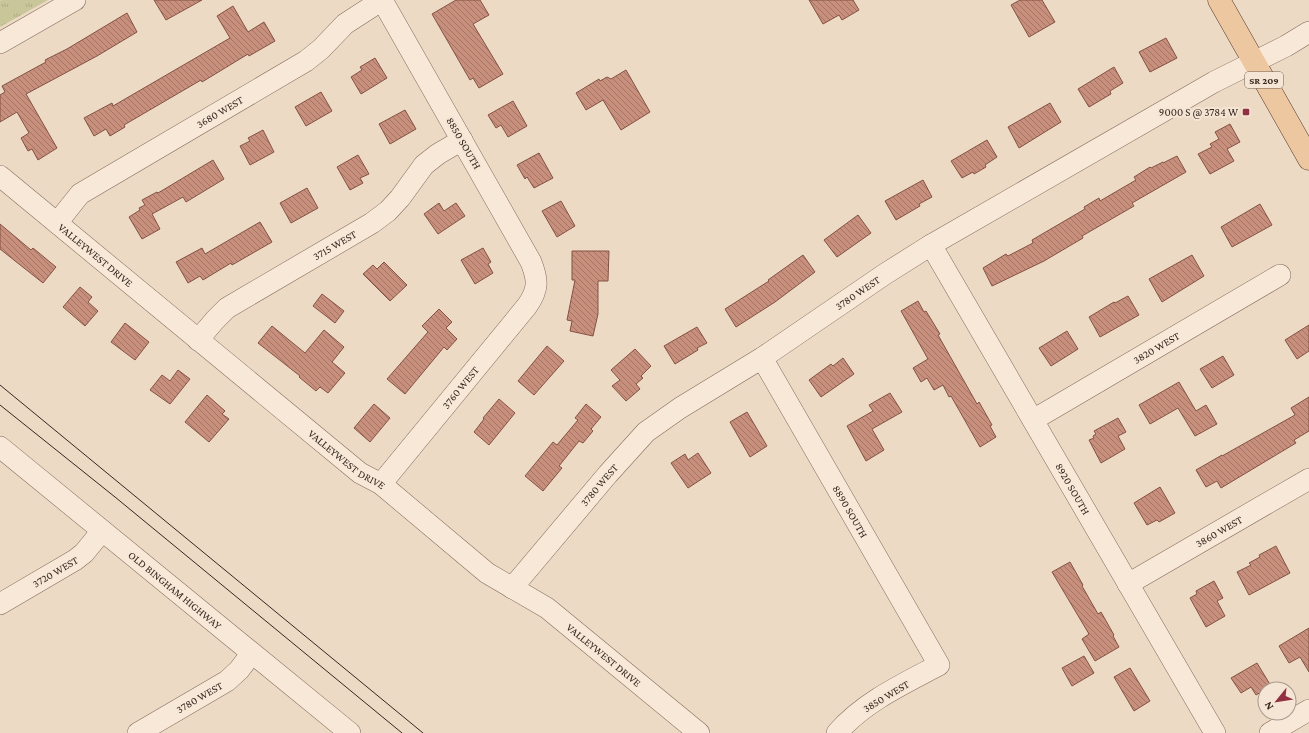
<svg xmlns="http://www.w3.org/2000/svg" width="1309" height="733" viewBox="0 0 1309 733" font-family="'Crimson Pro',serif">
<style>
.grass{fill:url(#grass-tufts)}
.building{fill:url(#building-back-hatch);stroke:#845243}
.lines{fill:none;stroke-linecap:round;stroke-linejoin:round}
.minor-casing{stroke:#866b5c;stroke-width:22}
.major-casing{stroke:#543b30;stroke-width:23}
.minor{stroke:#f7e8d8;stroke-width:21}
.major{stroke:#edc79f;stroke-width:22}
.tram{stroke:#37261f;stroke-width:1}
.poi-dot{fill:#922f40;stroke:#f4e5d4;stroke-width:1.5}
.labels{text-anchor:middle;stroke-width:4;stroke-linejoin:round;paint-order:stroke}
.shield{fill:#f4e5d4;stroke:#705f55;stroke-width:1}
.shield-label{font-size:10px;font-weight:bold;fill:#37261f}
.street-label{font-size:11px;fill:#37261f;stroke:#f4e5d4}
.poi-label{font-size:11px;fill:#37261f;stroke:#f4e5d4;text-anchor:end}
</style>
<defs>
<pattern id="grass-tufts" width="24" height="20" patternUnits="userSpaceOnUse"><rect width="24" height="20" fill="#c9c799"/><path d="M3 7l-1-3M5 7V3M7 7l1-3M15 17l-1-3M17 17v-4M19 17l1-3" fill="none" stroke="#adab83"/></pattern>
<pattern id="building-back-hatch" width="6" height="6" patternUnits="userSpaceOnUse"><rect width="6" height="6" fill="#c88f7d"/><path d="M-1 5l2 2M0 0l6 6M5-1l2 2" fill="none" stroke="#a37566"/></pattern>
</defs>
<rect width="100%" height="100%" fill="#ecdac5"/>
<path class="grass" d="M1 0H48L0 27V1Z"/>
<path class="building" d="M154 0H202L166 20Z
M456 0H480L489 15 473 24 503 74 479 88 473 78 470 80 432 14Z
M809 0H853L859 10 842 20 839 15 823 24Z
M1020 0H1042L1055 22 1029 37 1011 5Z
M233 6 248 32 264 22 275 41 249 56 248 54 202 82 201 80 124 125 125 127 110 136 106 129 94 136 84 118 112 103 113 106 230 38 217 16Z
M127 13 137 32 97 56 26 94 57 148 38 160 32 149 28 151 21 138 29 133 17 112 0 122V95L5 92 2 86 46 62 45 60 67 49Z
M1166 38 1177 58 1150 72 1139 52Z
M375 58 387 78 361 94 351 77 362 70 360 67Z
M1114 67 1123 83 1110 91 1111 94 1089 107 1078 89Z
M626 70 650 112 621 130 603 100 586 110 576 93 599 79 600 81 607 77 611 79Z
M321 92 332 111 306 126 295 107Z
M513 101 527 126 508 137 501 125 496 128 488 115Z
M1050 103 1061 122 1019 148 1008 127Z
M405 110 416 129 390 144 379 124Z
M1230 124 1240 142 1227 149 1234 161 1210 174 1198 154 1212 147 1210 144 1219 139 1215 132Z
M263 130 274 152 250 165 240 146 250 141 248 138Z
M987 140 997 157 985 165 986 167 974 174 973 172 962 178 951 161Z
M539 153 553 178 534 188 527 177 525 179 517 165Z
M358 155 369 174 360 178 363 183 350 190 337 167Z
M1177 156 1186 172 1132 203 1134 206 1082 236 1083 238 1044 261 992 286 983 268 1006 254 1008 256 1033 243 1032 240 1085 209 1084 207 1099 198 1100 201 1136 180 1134 177 1150 167 1151 168 1163 162V163Z
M213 160 224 179 186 202 183 197 152 214 160 229 142 239 129 217 140 210 139 208 145 205 142 200 157 192 158 193Z
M923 180 932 197 919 204 920 206 896 220 885 201Z
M307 188 318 208 291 223 280 203Z
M561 201 575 226 557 237 542 211Z
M439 203 444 211 456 203 465 216 438 234 424 214Z
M1260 204 1272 225 1232 247 1221 227Z
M858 215 871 233 837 257 824 240Z
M260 222 272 242 232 265 231 263 203 280 200 276 188 283 176 262 202 248 205 254Z
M0 224 31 250 33 248 56 267 43 283 0 249Z
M483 248 491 262 488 264 493 273 475 284 461 260Z
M572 251H609L608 281H598V314L593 336 570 331 572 321 567 320 575 280H572Z
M803 255 815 272 775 302 736 327 725 309 769 281 768 280Z
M1192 255 1204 276 1162 302 1149 279Z
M384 262 407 285 390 301 363 274 373 265 377 269Z
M80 287 92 297 88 302 98 311 85 326 63 307Z
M322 294 344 311 335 323 313 306Z
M1128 296 1139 315 1100 337 1089 317 1114 302 1115 303Z
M918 301 924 312 926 311 940 334 938 335 977 404 979 402 992 425 990 426 996 437 980 447 951 396 949 397 943 385 934 390 927 378 921 382 913 368 928 359 901 311Z
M439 309 452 322 446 328 457 339 447 350 444 347 405 394 387 379 428 332 422 326Z
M125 323 149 342 135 360 111 342Z
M1309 325V351L1297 359 1285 340Z
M272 326 305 353 324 330 344 347 332 362 345 373 328 393 320 387 316 391 299 377 300 376 258 343Z
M697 327 707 343 697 348 698 350 675 364 664 346Z
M1067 331 1078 349 1051 366 1039 348Z
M547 346 564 361 534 395 518 381Z
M635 349 651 366 641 376 643 378 636 384 640 389 626 401 612 386 620 380 611 370Z
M1223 356 1234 375 1212 388 1200 369Z
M843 358 854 374 821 397 809 380 831 364 833 366Z
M178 370 190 379 170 404 150 390 162 375 170 381Z
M1179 382 1196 411 1206 405 1217 424 1195 436 1178 408 1150 424 1139 405Z
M890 393 902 412 872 429 884 450 866 461 847 426 873 411 869 405Z
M207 395 225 411 222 414 229 419 209 442 185 422Z
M1309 397V431L1294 440 1296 443 1221 488 1217 481 1206 487 1196 470 1222 455V456L1295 415 1291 408Z
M499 399 515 413 489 445 474 432 484 419 483 418Z
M374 404 390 418 370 442 354 428Z
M586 404 601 417 591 429 593 431 583 443 579 441 559 466 562 468 543 491 525 476 553 442 557 445 578 420 575 418Z
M747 412 767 446 750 457 730 422Z
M1118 418 1126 432 1118 436 1125 449 1101 463 1089 440 1094 438 1093 436 1096 434 1094 431Z
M698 453 711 473 688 488 671 463 685 454 688 460Z
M1160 487 1175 513 1159 522 1157 520 1147 525 1134 503Z
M1276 546 1290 573 1249 595 1237 572 1251 565 1249 563 1260 557 1259 555Z
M1070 562 1083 585 1082 586 1098 614 1101 612 1114 635 1113 636 1119 647 1095 661 1082 639 1089 634 1052 572Z
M1214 581 1223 598 1217 601 1225 616 1206 627 1190 598 1197 594 1196 591Z
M1309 628V672L1300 657 1289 663 1279 646Z
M1084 656 1094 673 1072 686 1062 668Z
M1257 663 1271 686 1256 695 1251 687 1241 693 1231 678Z
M1130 668 1150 701 1134 711 1114 677Z"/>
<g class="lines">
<g class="minor-casing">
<g id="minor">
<path d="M0 43 75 0"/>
<path id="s1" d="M0 176 360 473 381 484 487 573 547 608 699 733"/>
<path id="s2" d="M57 223 80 194 306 61 321 49 345 24 382 0"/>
<path id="s3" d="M931 245 1215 733"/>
<path id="s4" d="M198 340 215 320 227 308 372 223 388 211 400 198 424 165 438 154 462 140"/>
<path id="s5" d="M762 358 939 665C903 684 864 702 837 733"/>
<path id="s6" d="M1033 420 1280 275"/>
<path id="s7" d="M0 447 350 733"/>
<path id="s8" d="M381 484 527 306C539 289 538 280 531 262L382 0"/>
<path id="s9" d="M1128 584 1309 479"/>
<path id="s10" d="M512 588 608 474 646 432 680 408 762 358 885 274 931 245 1214 82 1286 46 1309 32"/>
<path id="s11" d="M0 604 75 560 84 553 102 531"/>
<path id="s12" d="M138 733 227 681 239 670 252 653"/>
<path d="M1270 733 1309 710"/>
</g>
</g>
<g class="major-casing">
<path id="major" d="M1219 0 1309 159"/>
</g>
<use href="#minor" class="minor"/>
<use href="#major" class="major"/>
<path class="tram" d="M0 385 423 733
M0 405 115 497 402 733"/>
</g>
<rect class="poi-dot" x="1242" y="108" width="8" height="8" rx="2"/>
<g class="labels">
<rect class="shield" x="1245" y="72" width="38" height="16" rx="3"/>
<g class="shield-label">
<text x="1264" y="84">SR 209</text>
</g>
<g class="street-label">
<text dy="4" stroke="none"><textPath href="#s2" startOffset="199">3680 WEST</textPath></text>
<text transform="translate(464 143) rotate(60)" y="4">8850 SOUTH</text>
<text dy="4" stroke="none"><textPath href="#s4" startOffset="168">3715 WEST</textPath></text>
<text dy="4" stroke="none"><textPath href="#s1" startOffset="124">VALLEYWEST DRIVE</textPath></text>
<text dy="4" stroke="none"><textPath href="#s10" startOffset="459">3780 WEST</textPath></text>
<text dy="4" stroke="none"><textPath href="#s6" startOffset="143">3820 WEST</textPath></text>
<text dy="4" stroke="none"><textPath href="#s8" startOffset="125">3760 WEST</textPath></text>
<text dy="4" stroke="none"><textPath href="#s1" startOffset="448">VALLEYWEST DRIVE</textPath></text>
<text dy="4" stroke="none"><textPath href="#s10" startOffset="135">3780 WEST</textPath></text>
<text dy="4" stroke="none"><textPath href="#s3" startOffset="282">8920 SOUTH</textPath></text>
<text dy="4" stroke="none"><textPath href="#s5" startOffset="177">8890 SOUTH</textPath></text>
<text dy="4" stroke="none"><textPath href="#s9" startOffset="105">3860 WEST</textPath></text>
<text dy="4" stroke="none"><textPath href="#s11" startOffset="64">3720 WEST</textPath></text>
<text dy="4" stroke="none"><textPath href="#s7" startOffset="226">OLD BINGHAM HIGHWAY</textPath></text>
<text dy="4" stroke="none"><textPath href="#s1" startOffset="772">VALLEYWEST DRIVE</textPath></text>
<text transform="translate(886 696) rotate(-31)" y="4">3850 WEST</text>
<text dy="4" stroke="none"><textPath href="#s12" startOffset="71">3780 WEST</textPath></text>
</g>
<g class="poi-label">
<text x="1238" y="116">9000 S @ 3784 W</text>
</g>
</g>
<g transform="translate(1277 701) rotate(240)"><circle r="19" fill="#f4e5d4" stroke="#a8998c"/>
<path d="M0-3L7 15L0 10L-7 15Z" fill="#922f40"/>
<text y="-6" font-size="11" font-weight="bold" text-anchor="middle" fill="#37261f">N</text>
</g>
</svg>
